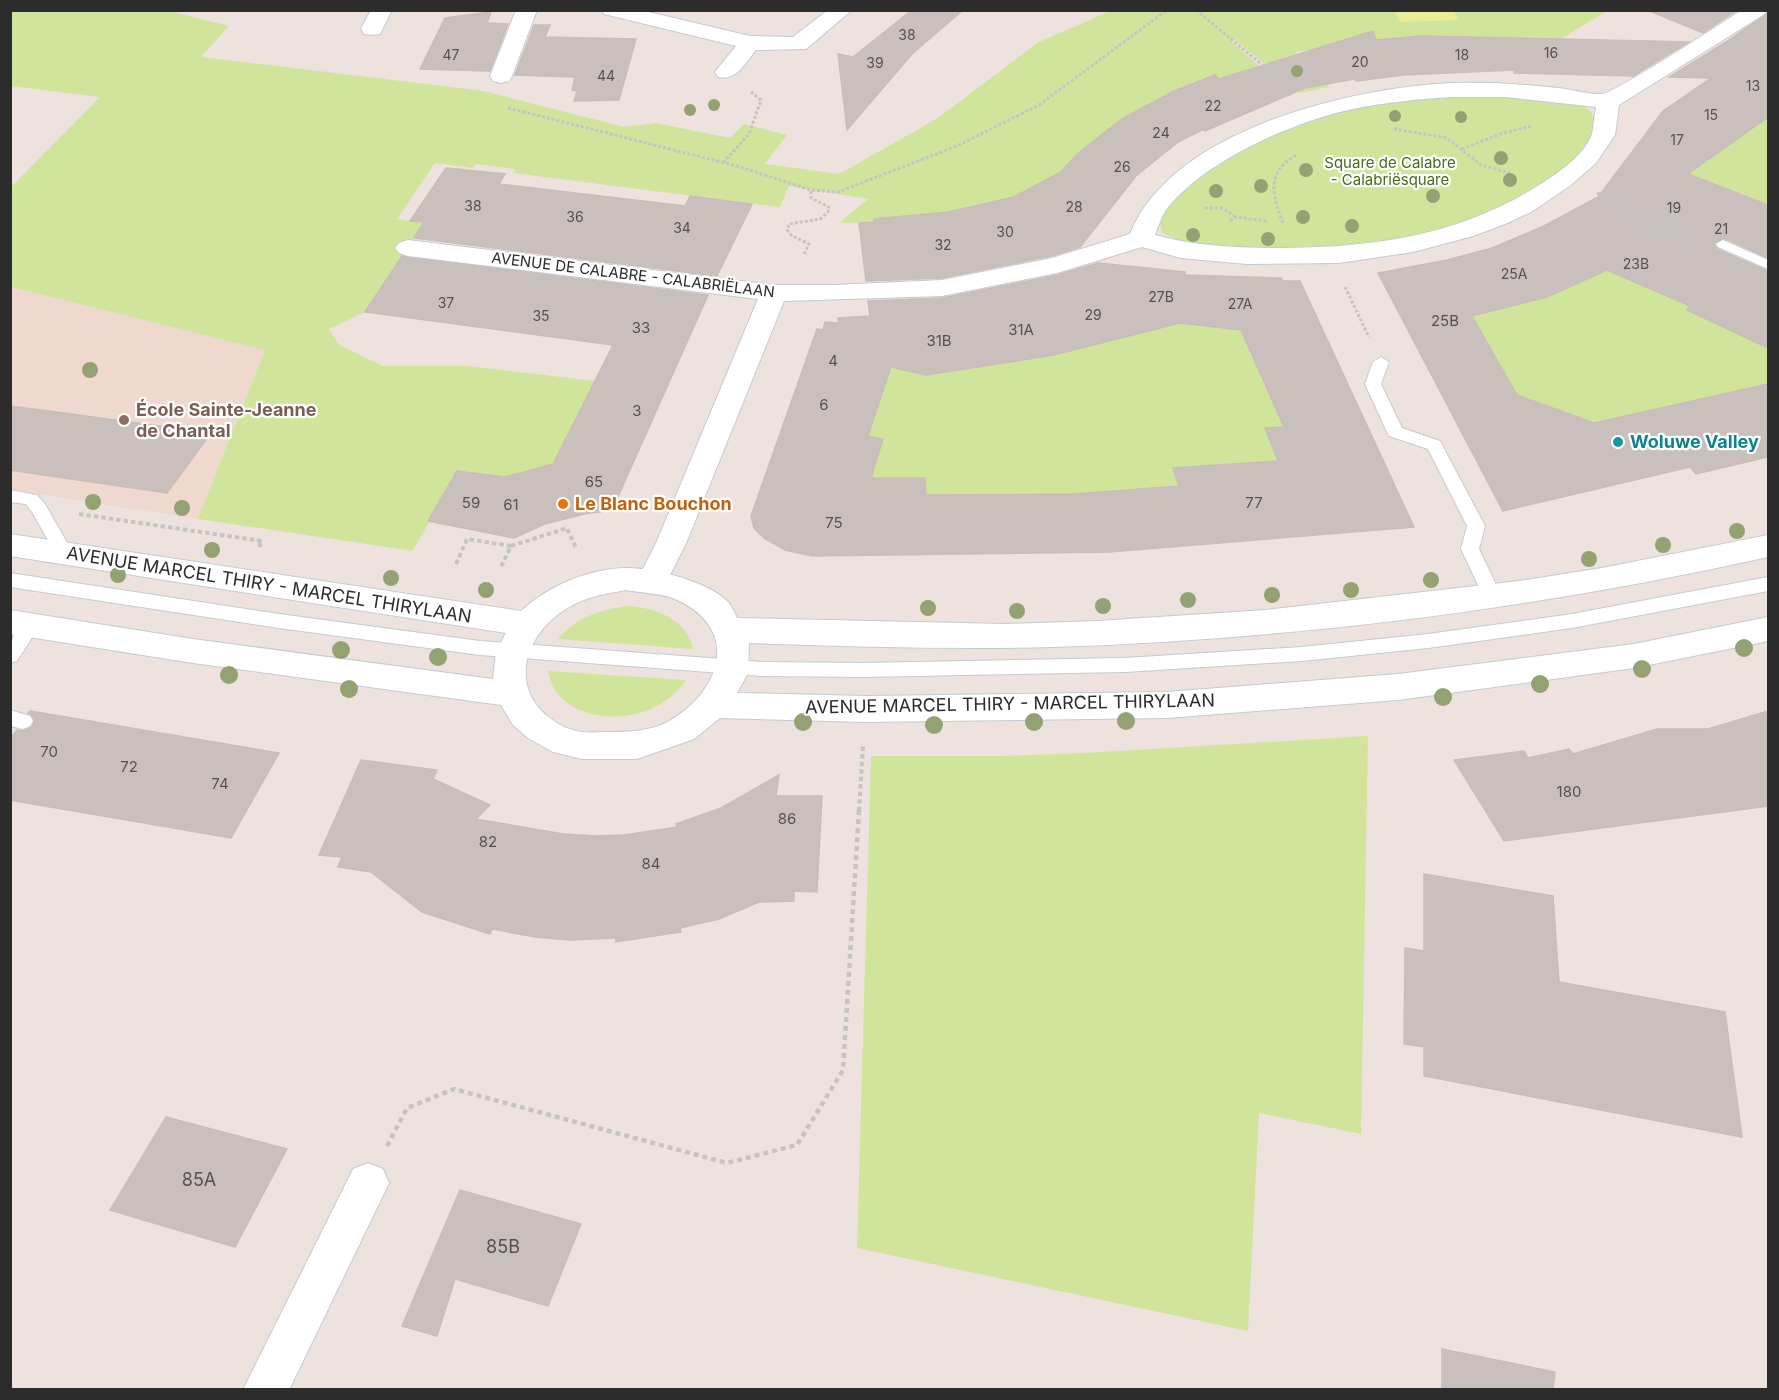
<svg xmlns="http://www.w3.org/2000/svg" width="1779" height="1400" viewBox="0 0 1779 1400" font-family="Inter,sans-serif">
<style>
.education{fill:#efd8ce}
.green{fill:#d0e59b}
.pitch{fill:#e8ec97}
.building{fill:#c9c0bd;stroke:#cabdb8;stroke-width:1.5;fill-rule:evenodd}
.lines{fill:none;stroke-linecap:round;stroke-linejoin:round}
.service-casing{stroke:#c3cbd2;stroke-width:2}
.minor-casing{stroke:#c3cbd2;stroke-width:2}
.secondary-casing{stroke:#c3cbd2;stroke-width:2}
.path-far2{stroke:#c4c4c4;stroke-width:3;stroke-dasharray:3 2;stroke-linecap:butt}
.path-far1{stroke:#c4c4c4;stroke-width:4;stroke-dasharray:4.5 3;stroke-linecap:butt}
.path{stroke:#c4c4c4;stroke-width:4.5;stroke-dasharray:5 4;stroke-linecap:butt}
.service{fill:#fff;fill-rule:evenodd}
.minor{fill:#fff;fill-rule:evenodd}
.secondary{fill:#fff;fill-rule:evenodd}
.tree{fill:#93a173}
.education-dot{fill:#8d6e63;stroke:#fff;stroke-width:2}
.culture-dot{fill:#0f9aa8;stroke:#fff;stroke-width:2}
.food-dot{fill:#e8710a;stroke:#fff;stroke-width:2}
.labels{text-anchor:middle;stroke-width:4.5;stroke-linejoin:round;paint-order:stroke}
.far-number-label{font-size:14px;fill:#535150}
.far-park-label{font-size:15px;fill:#496b1a;stroke:#fff}
.far-street-label{font-size:15px;fill:#2c2c2c;stroke:#fff}
.number-label{font-size:15px;fill:#535150}
.education-label{font-size:18px;font-weight:bold;fill:#785e54;stroke:#fff;text-anchor:start}
.culture-label{font-size:18px;font-weight:bold;fill:#0d838f;stroke:#fff;text-anchor:start}
.food-label{font-size:18px;font-weight:bold;fill:#c56008;stroke:#fff;text-anchor:start}
.street-label{font-size:18px;fill:#2c2c2c;stroke:#fff}
.near-number-label{font-size:18px;fill:#535150}
</style>
<rect width="100%" height="100%" fill="#eee2df"/>
<path class="education" d="M10 287 265 350 198 519 11 490Z"/>
<path class="green" d="M11 11H169L229 26 201 57 484 91 624 127 656 123 730 138 744 124 787 135 765 164 839 174 938 118 1037 43 1110 11H1607L1559 40 1447 36 1402 40 1400 38 1296 52 1329 87 1300 93 1234 39 1232 42 1292 95 1270 102 1231 75 1219 79 1214 76C1152 98 1098 130 1054 180L1049 178 1016 197 948 212 874 219V222L839 223 868 199 789 186 780 207 513 173 515 169 476 164 473 168 435 163 397 219 425 223 365 312 329 329 339 345 383 366H467L595 381 553 464 505 477 457 471 413 551 198 519 265 350 11 287V187L100 97 11 86Z
M1469 93 1576 102C1590 109 1595 113 1597 130 1581 153 1563 171 1540 188 1530 196 1515 200 1504 206 1425 243 1332 255 1245 249 1217 247 1187 249 1162 232 1157 217 1168 208 1177 197 1222 144 1307 118 1373 104 1404 97 1437 97 1469 93Z
M1768 117V205L1683 175 1694 169Z
M1605 269 1690 306 1687 310 1768 348V391L1606 427 1516 394 1472 317 1547 297Z
M1166 321 1240 328 1260 372 1290 426 1265 429 1278 461 1173 468 1179 486 1089 493V497L926 495 925 478H871L883 439 868 436 887 377 888 367 903 370 954 366 1087 343 1090 346 1129 336Z
M629 606C656 608 687 619 693 649L558 639C576 617 601 609 629 606Z
M548 671 686 680C677 693 665 703 651 709 615 725 555 717 548 671Z
M1368 736 1361 1134 1259 1113 1248 1331 857 1248 871 756H1001L1085 753Z"/>
<path class="pitch" d="M1394 11H1453L1459 20 1400 22Z"/>
<path class="building" d="M912 10H963L912 54 847 130 838 54 853 57Z
M1652 10H1737L1703 33 1652 12Z
M491 12 487 23 508 24 490 71 420 69 445 18Z
M1768 13V117L1688 174 1768 205V258L1724 238 1714 243 1717 249 1768 271V348L1687 310 1690 306 1607 270 1547 297 1472 316 1517 395 1594 423 1768 384V457L1696 474 1690 467 1503 511 1378 273 1447 260 1492 248 1544 226 1598 197 1663 111 1711 78 1669 77 1726 42Z
M534 25H550L545 37 636 39 619 100 574 101 577 91 572 90 575 77 515 75Z
M1373 31 1376 40 1421 36 1689 42 1633 76 1514 73V70L1403 75 1357 81 1354 79 1305 88 1205 131 1202 130 1178 142 1136 176 1080 247 1051 256 942 278 866 281 859 223 874 222V219L948 212 1014 197 1061 172 1077 154 1122 119 1174 91 1215 75 1219 79Z
M446 168 505 174 499 184 685 206 690 196 752 204 717 276 414 238 424 222 410 221Z
M402 256 708 295 612 510 584 514 545 524 514 538 428 521 457 471 505 477 553 464 613 345 365 312Z
M1098 263 1185 272V275L1281 278 1283 281H1300L1414 527 1109 552 812 556 785 550 764 538 754 528 751 516 817 329 823 330 825 322 839 323 838 318 870 316 868 301 942 298 1057 275ZM1180 323 1241 330 1284 427 1265 428 1278 461 1173 468 1179 486 1074 494 926 495 925 478H871L883 439 868 436 891 367 926 375 1054 355Z
M10 406 56 412 211 433 167 493 10 470Z
M30 711 279 753 231 838 10 800V739L17 730 24 731 32 727 35 720 28 713Z
M1768 711V806L1504 841 1454 760 1524 751 1528 758 1569 749 1573 754 1657 729H1708Z
M361 760 437 770 433 779 490 805 476 819 563 834 596 836 625 835 677 827 676 824 721 808 779 775 776 796H822L817 892 794 891V901L759 902 719 919 680 928 681 932 616 942V938L570 940 535 937 492 929 490 934 422 912 371 872 338 867 342 857 319 855Z
M1424 874 1553 896 1559 982 1725 1012 1742 1137 1424 1076V1047L1404 1044 1405 948 1424 951Z
M166 1117 287 1149 235 1247 110 1210Z
M460 1190 581 1224 548 1306 455 1279 437 1336 402 1326Z
M1442 1349 1555 1372 1553 1389H1442Z"/>
<g class="lines">
<g class="service-casing">
<path id="service" d="M1723 240 1768 260V269L1718 247 1716 244Z
M1381 357 1389 362 1381 384 1402 428 1440 441 1485 526 1479 549 1502 597 1500 602 1493 604 1486 602 1461 549 1467 526 1428 449 1389 436 1387 432 1365 384 1373 362Z
M10 490 37 495 45 504 73 553 70 558 64 559 58 558 32 512 26 504 10 502Z
M10 573 279 614 480 641 762 662 863 663 1125 658 1302 647 1428 634 1572 614 1768 577V591L1572 628 1428 648 1302 661 1125 672 863 677 762 676 480 655 279 628 10 587Z
M31 618 38 620 40 625 17 661 10 663C10 646 12 624 31 618Z
M10 710 30 716 33 721 30 726 23 729 10 726Z"/>
</g>
<g class="minor-casing">
<path id="minor" d="M371 10H392L380 34 372 35 364 34 361 29Z
M516 10H537L512 76 509 81 501 83 493 81 490 76Z
M601 10H640L750 36 793 37 828 10H852L806 49 756 50C745 63 737 81 718 77L715 72 736 46 604 14Z
M1742 10 1767 11 1763 15 1619 105 1615 135 1596 163 1571 185 1531 212 1505 224 1473 236 1413 252 1339 263 1247 264 1181 258 1142 247 1057 273 942 296 784 301 687 541 664 587 653 590 642 587 638 579 657 541 758 299 408 256 399 253 395 248 399 243 408 240 774 285H834L942 280 1052 258 1130 234C1171 130 1352 87 1453 83 1487 82 1523 84 1557 88 1572 89 1588 95 1602 94 1613 94 1724 22 1742 10ZM1453 97H1506L1596 107C1594 116 1594 126 1592 134 1585 154 1561 171 1544 182 1465 234 1380 247 1287 248 1242 248 1198 247 1155 235 1158 227 1161 217 1166 210 1203 161 1295 121 1353 109 1386 102 1420 99 1453 97Z
M368 1163 383 1169 389 1183 289 1390H243L353 1169Z"/>
</g>
<g class="secondary-casing">
<path id="secondary" d="M10 534 521 611C548 586 588 569 625 568 652 567 710 582 728 602 732 606 735 614 737 618L1005 624 1097 621 1266 610 1519 581 1602 568 1768 535V557C1534 609 1294 639 1053 647 952 650 850 646 749 643L748 673 737 693 867 696 1167 692 1398 674 1634 644 1768 617V641L1634 668 1398 700 1167 718 867 722 720 718 694 739 637 759H582L553 752 528 738 513 725 501 705 193 663 10 634V610L193 639 493 679 496 652 506 633 10 556ZM626 590C641 593 661 593 675 599 740 627 723 689 671 720 651 732 627 732 605 732 586 733 573 733 557 723 507 693 522 636 566 609 584 597 605 594 626 590Z"/>
</g>
<path class="path-far2" d="M1196 10 1290 88
M508 108 737 166 811 190 838 192 957 146 1039 105 1167 10
M1394 129 1447 138 1481 165 1510 173
M1462 149 1503 133 1531 126
M723 163 749 134 761 100 751 92
M1597 193 1636 209 1623 222 1638 229 1658 215 1669 221 1652 235 1663 240 1682 226 1693 231 1677 246 1688 251 1695 245
M1205 208H1222L1236 217
M1230 221 1236 217 1266 221
M1283 223C1272 194 1266 173 1296 155
M804 254 809 244 791 235 787 230 789 224 820 219 828 212 829 207 811 198V190
M1345 287 1369 337"/>
<path class="path-far1" d="M79 514 262 541 259 547
M511 546 567 528 576 548
M456 564 467 539 511 546 500 569
M859 811 863 745"/>
<path class="path" d="M387 1146 407 1108 454 1089 727 1163 797 1145 843 1070 859 810"/>
<use href="#service" class="service"/>
<use href="#minor" class="minor"/>
<use href="#secondary" class="secondary"/>
</g>
<g class="tree">
<circle cx="1297" cy="71" r="6"/>
<circle cx="714" cy="105" r="6"/>
<circle cx="690" cy="110" r="6"/>
<circle cx="1395" cy="116" r="6"/>
<circle cx="1461" cy="117" r="6"/>
<circle cx="1501" cy="158" r="7"/>
<circle cx="1306" cy="170" r="7"/>
<circle cx="1510" cy="180" r="7"/>
<circle cx="1261" cy="186" r="7"/>
<circle cx="1216" cy="191" r="7"/>
<circle cx="1433" cy="196" r="7"/>
<circle cx="1303" cy="217" r="7"/>
<circle cx="1352" cy="226" r="7"/>
<circle cx="1193" cy="235" r="7"/>
<circle cx="1268" cy="239" r="7"/>
<circle cx="90" cy="370" r="8"/>
<circle cx="93" cy="502" r="8"/>
<circle cx="182" cy="508" r="8"/>
<circle cx="1737" cy="531" r="8"/>
<circle cx="1663" cy="545" r="8"/>
<circle cx="212" cy="550" r="8"/>
<circle cx="1589" cy="559" r="8"/>
<circle cx="118" cy="575" r="8"/>
<circle cx="391" cy="578" r="8"/>
<circle cx="1431" cy="580" r="8"/>
<circle cx="486" cy="590" r="8"/>
<circle cx="1351" cy="590" r="8"/>
<circle cx="1272" cy="595" r="8"/>
<circle cx="1188" cy="600" r="8"/>
<circle cx="1103" cy="606" r="8"/>
<circle cx="928" cy="608" r="8"/>
<circle cx="1017" cy="611" r="8"/>
<circle cx="1744" cy="648" r="9"/>
<circle cx="341" cy="650" r="9"/>
<circle cx="438" cy="657" r="9"/>
<circle cx="1642" cy="669" r="9"/>
<circle cx="229" cy="675" r="9"/>
<circle cx="1540" cy="684" r="9"/>
<circle cx="349" cy="689" r="9"/>
<circle cx="1443" cy="697" r="9"/>
<circle cx="1126" cy="721" r="9"/>
<circle cx="803" cy="722" r="9"/>
<circle cx="1034" cy="722" r="9"/>
<circle cx="934" cy="725" r="9"/>
</g>
<circle class="education-dot" cx="124" cy="420" r="6"/>
<circle class="culture-dot" cx="1618" cy="442" r="6"/>
<circle class="food-dot" cx="563" cy="504" r="6"/>
<g class="labels">
<g class="far-number-label">
<text x="907" y="40">38</text>
<text x="1551" y="58">16</text>
<text x="451" y="60">47</text>
<text x="1462" y="60">18</text>
<text x="1360" y="67">20</text>
<text x="875" y="68">39</text>
<text x="606" y="81">44</text>
<text x="1753" y="91">13</text>
<text x="1213" y="111">22</text>
<text x="1711" y="120">15</text>
<text x="1161" y="138">24</text>
<text x="1677" y="145">17</text>
<text x="1122" y="172">26</text>
<text x="473" y="211">38</text>
<text x="1074" y="212">28</text>
<text x="1674" y="213">19</text>
<text x="575" y="222">36</text>
<text x="682" y="233">34</text>
<text x="1721" y="234">21</text>
<text x="1005" y="237">30</text>
<text x="943" y="250">32</text>
<text x="1636" y="269">23B</text>
<text x="1514" y="279">25A</text>
<text x="1161" y="302">27B</text>
<text x="446" y="308">37</text>
<text x="1240" y="309">27A</text>
<text x="1093" y="320">29</text>
<text x="541" y="321">35</text>
</g>
<g class="far-park-label">
<text x="1390" y="168">Square de Calabre<tspan x="1390" dy="17">- Calabriësquare</tspan></text>
</g>
<g class="far-street-label">
<text transform="translate(633 275) rotate(7)" y="5">AVENUE DE CALABRE - CALABRIËLAAN</text>
</g>
<g class="number-label">
<text x="1445" y="326">25B</text>
<text x="641" y="333">33</text>
<text x="1021" y="335">31A</text>
<text x="939" y="346">31B</text>
<text x="833" y="366">4</text>
<text x="824" y="410">6</text>
<text x="637" y="416">3</text>
<text x="594" y="487">65</text>
<text x="471" y="508">59</text>
<text x="1254" y="508">77</text>
<text x="511" y="510">61</text>
<text x="834" y="528">75</text>
<text x="49" y="757">70</text>
<text x="129" y="772">72</text>
<text x="220" y="789">74</text>
<text x="1569" y="797">180</text>
<text x="787" y="824">86</text>
<text x="488" y="847">82</text>
<text x="651" y="869">84</text>
</g>
<g class="education-label">
<text x="136" y="416">École Sainte-Jeanne<tspan x="136" dy="21">de Chantal</tspan></text>
</g>
<g class="culture-label">
<text x="1630" y="448">Woluwe Valley</text>
</g>
<g class="food-label">
<text x="575" y="510">Le Blanc Bouchon</text>
</g>
<g class="street-label">
<text transform="translate(269 585) rotate(9)" y="6">AVENUE MARCEL THIRY - MARCEL THIRYLAAN</text>
<text transform="translate(1010 704) rotate(-1)" y="6">AVENUE MARCEL THIRY - MARCEL THIRYLAAN</text>
</g>
<g class="near-number-label">
<text x="199" y="1186">85A</text>
<text x="503" y="1253">85B</text>
</g>
</g>
<rect width="1779" height="1400" fill="none" stroke="#2c2c2c" stroke-width="24"/>
</svg>
